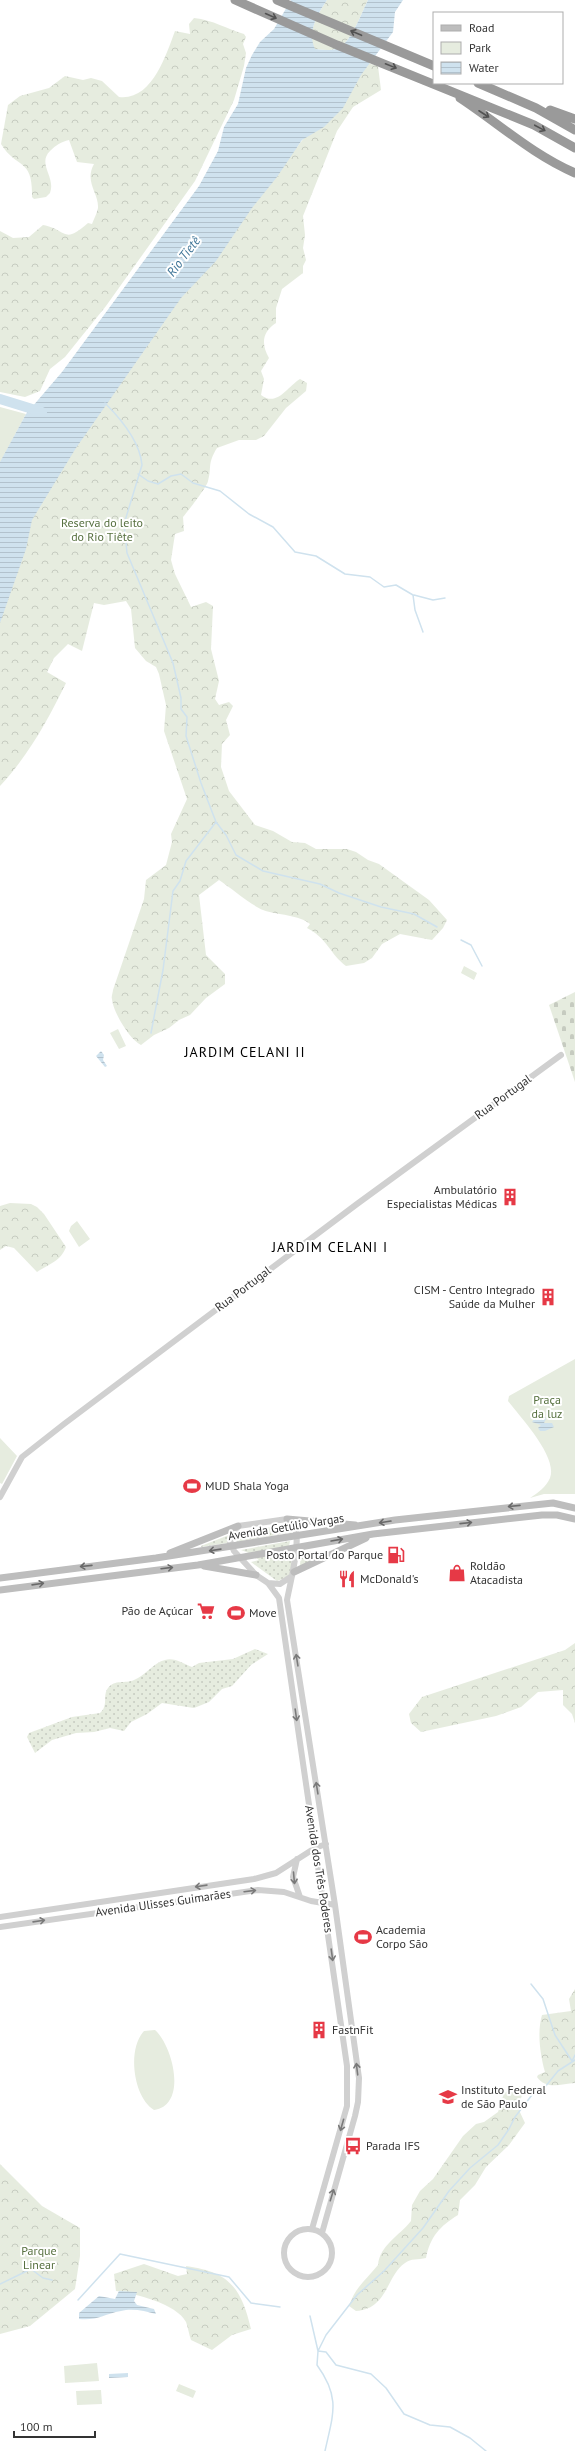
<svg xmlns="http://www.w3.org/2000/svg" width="575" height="2451" viewBox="0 0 575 2451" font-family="'PT Sans',sans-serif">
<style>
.grass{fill:url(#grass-dots)}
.forest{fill:url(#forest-crowns)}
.cemetery{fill:url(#cemetery-stones)}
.park{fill:#e6ecdf}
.water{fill:url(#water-rules)}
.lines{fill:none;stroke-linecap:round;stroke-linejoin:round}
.stream{stroke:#cfe2ee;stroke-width:1.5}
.river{stroke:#cfe2ee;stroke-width:10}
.tertiary{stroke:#d0d0d0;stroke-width:6}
.secondary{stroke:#bdbdbd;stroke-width:7}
.motorway{stroke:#9a9a9a;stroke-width:9}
.oneway{stroke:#525252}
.oneway2{stroke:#6a6a6a}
.oneway3{stroke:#7a7a7a}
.labels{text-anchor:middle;stroke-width:4;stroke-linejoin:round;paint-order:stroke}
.park-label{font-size:12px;fill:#56703f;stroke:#fff}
.street-label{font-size:12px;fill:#333;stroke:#fff}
.poi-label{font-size:12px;fill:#333;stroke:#fff;text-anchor:start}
.water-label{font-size:13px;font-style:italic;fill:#3f7597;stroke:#fff}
.quarter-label{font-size:14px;letter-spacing:1px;fill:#000;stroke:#fff}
</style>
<defs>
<pattern id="grass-dots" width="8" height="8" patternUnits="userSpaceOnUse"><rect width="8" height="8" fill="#e6ecdf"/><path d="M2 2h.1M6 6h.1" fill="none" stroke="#c6cbc0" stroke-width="1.8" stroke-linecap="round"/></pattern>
<pattern id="forest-crowns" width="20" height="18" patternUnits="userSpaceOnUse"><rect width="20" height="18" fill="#e6ecdf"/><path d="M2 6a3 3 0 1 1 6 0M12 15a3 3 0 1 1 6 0" fill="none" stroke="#c6cbc0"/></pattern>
<pattern id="cemetery-stones" width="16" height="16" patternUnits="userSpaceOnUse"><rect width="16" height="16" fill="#e6ecdf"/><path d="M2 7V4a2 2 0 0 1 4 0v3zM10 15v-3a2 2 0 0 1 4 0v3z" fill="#c6cbc0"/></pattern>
<pattern id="water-rules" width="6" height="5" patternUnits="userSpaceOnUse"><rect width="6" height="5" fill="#cfe2ee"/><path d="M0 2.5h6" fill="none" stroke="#b2c2cd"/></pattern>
</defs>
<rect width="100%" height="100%" fill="#fff"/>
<path class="grass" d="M287 1524 293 1532 236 1542 239 1533Z
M229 1535 227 1543 201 1547V1546Z
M290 1541 289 1546 249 1553 241 1550Z
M314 1551 319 1557 302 1566 300 1565 301 1552Z
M291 1555 292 1569 288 1577 277 1581 251 1562 259 1560 255 1557Z
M255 1649 268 1654 251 1665 232 1686 222 1689 209 1702 194 1708 162 1703 147 1714 131 1722 124 1731 110 1728 94 1732 76 1733 52 1740 35 1753 27 1737 29 1733 72 1717 100 1713C109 1705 102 1696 108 1688 115 1679 125 1684 134 1680 145 1676 154 1662 165 1660 174 1657 184 1664 192 1667L199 1663 233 1659Z"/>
<path class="forest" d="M327 0H368C362 12 351 42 339 48 332 51 323 50 314 49 307 32 317 15 327 0Z
M194 18C213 20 227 29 244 34L246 37 243 44 246 53 244 66 234 100 195 181 106 306 65 357 50 369 40 391 25 397 0 392V231L13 238 29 237 43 225C68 230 63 245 88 223L92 224C94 219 97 213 98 208 99 193 84 182 94 164L77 162 69 140C61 142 56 145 50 151 37 164 56 177 50 193L46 197 34 199 32 197C33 157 17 170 1 144L8 105 20 96 49 88 65 76 83 80 91 78 102 81 119 97C152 101 166 55 175 31L190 34 189 24Z
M364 62 378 66 381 90 353 107 337 131 303 216 305 235 303 248 306 260 303 266V273L282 289 276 308V323C262 332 261 344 269 358L261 371 264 379 261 395C277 407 286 388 300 379L307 383 306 391 286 408 264 436 256 440H239L217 448C207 464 212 467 208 481 207 487 188 511 183 517L184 531 175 534 171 560 175 574 191 607 206 602 213 606 211 649 219 681 215 699 219 705 229 702 233 706 226 720 230 735 222 744 221 767 229 791 255 825 273 831 292 842 305 843 316 849H347L356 852 368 860 379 864 429 900 447 920 443 928 432 940 400 934 382 944 372 958 364 963 346 966C330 954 327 938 307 928L310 924C300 915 277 915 263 910 251 905 231 888 219 880L199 895 206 955 225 974V984L206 998 190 1015 179 1020 169 1028 154 1035 141 1045C130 1040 113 1012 112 999 111 997 113 992 113 990L144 899 146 880 166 865 172 842 171 834 187 799 164 731 166 705 159 674 156 667 146 661 135 648 131 609 126 601 104 605 94 603 82 651 68 644 54 658 47 672 66 683C48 720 28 756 0 786V609L39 494 204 265Z
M10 1203 31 1204 37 1207 44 1214 66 1247C61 1261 49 1264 37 1272L14 1248 6 1246 0 1250V1206Z
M575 1643V1723L572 1714 563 1705V1690L538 1692 521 1707 496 1716 421 1732 411 1723 409 1714 422 1697 565 1650Z
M575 1989V2083C561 2084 546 2090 537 2077L538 2075 545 2072C540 2054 537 2032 542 2015L571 2011 569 1999Z
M519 2086 523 2092 518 2108 525 2123 509 2145 486 2167 475 2185 460 2200 458 2215C440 2226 430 2237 426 2258 418 2260 411 2258 405 2263 386 2276 388 2309 356 2311L349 2306C355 2287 367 2279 378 2265 380 2245 399 2236 411 2221L412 2205 420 2191 433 2179 463 2136 476 2124 484 2122 498 2112 504 2093Z
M0 2164 42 2206 80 2228V2256L75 2289 30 2326 0 2334Z
M144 2264 178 2276 187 2274 186 2266C229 2272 241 2287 251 2329L232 2335 212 2350 191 2340C189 2335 188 2327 186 2322 177 2304 134 2293 116 2291L114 2274Z"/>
<path class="cemetery" d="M575 992V1082L549 1005Z"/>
<path class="park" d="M0 407 26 414 0 463Z
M464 966 477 973 474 980 461 973Z
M118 1029 126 1046 119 1049 110 1033Z
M77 1221 90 1239 79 1247 69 1231 71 1226Z
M575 1359V1494H544L530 1498C538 1493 546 1487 550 1478 558 1457 521 1418 508 1401L509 1396Z
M0 1438 17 1456 2 1484 0 1483Z
M155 2030C173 2046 188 2105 154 2110 133 2097 127 2049 144 2031Z
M97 2363 99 2381 65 2383 64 2366Z
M179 2384 196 2391 193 2398 176 2391Z
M101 2390 102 2404 77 2405 76 2391Z"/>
<path class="water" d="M291 0H327C317 15 307 32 315 49 323 50 332 51 339 48 351 42 362 12 368 0H403L395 12 393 32 361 75 343 108 324 127 302 140 277 177 252 208 216 261 181 298 76 448 32 520 26 549 0 623V462L26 414 62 372 199 186 218 151 224 127 238 104 246 68 252 55 260 42 274 29Z
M101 1051 104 1055 103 1060 107 1066 105 1067 96 1056Z
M545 1417 546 1419 544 1423H552L554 1427 545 1431H540L538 1428 541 1425 532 1422 535 1418Z
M119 2291 137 2292 134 2301 137 2305 154 2309 156 2314C145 2311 132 2308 121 2311 104 2314 97 2321 79 2319V2313L99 2296 115 2299Z
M128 2373V2377L109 2378V2374Z"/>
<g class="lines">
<path class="stream" d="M105 403C121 419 140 441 142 465L124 524 127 553 173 663 181 698V709L187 717 186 736 201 783 216 822 226 835 236 855 263 871 320 884 339 893 381 907 414 914 437 927
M138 474 148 481 158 484 171 476 181 474 193 483 220 491 249 514 273 527 295 552 316 556 345 574 370 577 384 587 396 585 413 595 415 610 423 632
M414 595 433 600 445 598
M461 940 471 945 482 966
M151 1033 163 970 173 891 180 881 186 861 216 822
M531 1984 543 1999 555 2035 572 2061
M572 2061 575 2055
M0 2284 31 2269 43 2278 52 2280
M78 2300 120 2254 229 2277 251 2303 280 2307
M310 2316 318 2351 326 2335 357 2295 384 2271 423 2228 449 2191 470 2168 498 2145 509 2129 515 2117 535 2091 545 2087 558 2071 575 2060
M325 2451C333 2414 341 2398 317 2365L318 2351 326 2352 336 2365 371 2374 386 2388 404 2414 430 2425 450 2427 470 2438 486 2451"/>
<path class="river" d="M0 399 42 412"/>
<path class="tertiary" d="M0 1497 22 1457 64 1424 357 1204 561 1055
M268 1583 280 1584 292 1576
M297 1859 293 1877 300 1897
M0 1917 254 1879 276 1873 315 1848 326 1844
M0 1927 258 1890 284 1892 311 1901 335 1905
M284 2253a24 24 0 1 1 48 0a24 24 0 1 1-48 0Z
M312 2229 347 2106V2066L279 1598 268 1583 256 1575 234 1551 230 1542 238 1526 287 1519C290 1522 294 1525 295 1529 301 1542 290 1584 287 1600L335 1905 359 2078 358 2102 355 2116 322 2233"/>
<path class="secondary" d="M287 1519 355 1525
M170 1553 238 1526
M204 1566 256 1575
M294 1572 366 1538
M0 1578 156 1558 395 1520 553 1503 575 1508
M0 1590 198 1565 373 1534 542 1515H557L575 1519"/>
<path class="motorway" d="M235 0 337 45 534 125 575 148
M277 0 434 66
M478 83 536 108 575 130
M460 98C498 123 533 155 575 173
M550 110 575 119"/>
</g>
<defs><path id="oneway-shaft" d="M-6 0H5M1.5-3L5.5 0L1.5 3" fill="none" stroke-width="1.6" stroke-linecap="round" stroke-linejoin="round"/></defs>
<g class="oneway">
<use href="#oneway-shaft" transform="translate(271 16) rotate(24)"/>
<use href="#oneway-shaft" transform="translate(356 33) rotate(-157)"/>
<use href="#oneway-shaft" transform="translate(391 66) rotate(22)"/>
<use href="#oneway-shaft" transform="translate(484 114) rotate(33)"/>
<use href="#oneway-shaft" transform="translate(540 128) rotate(28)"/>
</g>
<g class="oneway2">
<use href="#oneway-shaft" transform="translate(514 1506) rotate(174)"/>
<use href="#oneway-shaft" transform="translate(385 1522) rotate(171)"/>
<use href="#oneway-shaft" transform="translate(466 1523) rotate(-6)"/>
<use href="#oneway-shaft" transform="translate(337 1540) rotate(-10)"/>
<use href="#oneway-shaft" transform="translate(215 1550) rotate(172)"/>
<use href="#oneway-shaft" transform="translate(86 1566) rotate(174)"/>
<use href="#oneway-shaft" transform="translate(167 1568) rotate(-7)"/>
<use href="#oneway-shaft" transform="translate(38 1584) rotate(-8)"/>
</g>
<g class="oneway3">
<use href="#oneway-shaft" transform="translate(297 1660) rotate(-99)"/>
<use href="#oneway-shaft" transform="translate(296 1715) rotate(82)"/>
<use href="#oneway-shaft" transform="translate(317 1788) rotate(-99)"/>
<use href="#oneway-shaft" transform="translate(294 1878) rotate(85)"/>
<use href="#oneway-shaft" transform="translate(201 1886) rotate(172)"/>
<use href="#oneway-shaft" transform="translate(250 1891) rotate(-7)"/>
<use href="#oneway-shaft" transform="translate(39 1921) rotate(-8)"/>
<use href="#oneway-shaft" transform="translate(332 1955) rotate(82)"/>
<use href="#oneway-shaft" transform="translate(357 2069) rotate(-97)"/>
<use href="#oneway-shaft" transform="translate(342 2125) rotate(106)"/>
<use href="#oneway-shaft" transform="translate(332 2195) rotate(-73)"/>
</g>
<defs>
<g id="building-bare" transform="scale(1.38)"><path d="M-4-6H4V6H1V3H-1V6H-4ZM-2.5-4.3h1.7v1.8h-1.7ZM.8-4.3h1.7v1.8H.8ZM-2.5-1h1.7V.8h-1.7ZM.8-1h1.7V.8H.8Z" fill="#e63946" stroke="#fff" stroke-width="2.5" paint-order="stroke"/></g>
<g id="stadium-bare" transform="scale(1.38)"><path d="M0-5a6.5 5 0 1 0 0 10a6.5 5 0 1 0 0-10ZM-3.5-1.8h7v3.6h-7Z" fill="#e63946" stroke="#fff" stroke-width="2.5" paint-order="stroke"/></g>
<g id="fuel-bare" transform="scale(1.38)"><path d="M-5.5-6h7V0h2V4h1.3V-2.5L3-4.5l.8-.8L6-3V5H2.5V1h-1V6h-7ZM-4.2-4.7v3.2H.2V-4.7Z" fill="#e63946" stroke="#fff" stroke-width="2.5" paint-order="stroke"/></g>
<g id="shop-bare" transform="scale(1.38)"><path d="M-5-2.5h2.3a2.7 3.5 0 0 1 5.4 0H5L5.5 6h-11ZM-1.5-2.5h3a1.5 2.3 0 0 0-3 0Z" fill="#e63946" stroke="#fff" stroke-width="2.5" paint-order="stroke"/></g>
<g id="restaurant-bare" transform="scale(1.38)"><path d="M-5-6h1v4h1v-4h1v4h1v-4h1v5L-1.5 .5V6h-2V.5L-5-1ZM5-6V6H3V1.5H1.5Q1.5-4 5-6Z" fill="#e63946" stroke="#fff" stroke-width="2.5" paint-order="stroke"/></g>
<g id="supermarket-bare" transform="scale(1.38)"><path d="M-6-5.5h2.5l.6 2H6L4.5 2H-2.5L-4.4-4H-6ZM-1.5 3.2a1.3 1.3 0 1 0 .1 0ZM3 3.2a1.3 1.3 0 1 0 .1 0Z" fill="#e63946" stroke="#fff" stroke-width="2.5" paint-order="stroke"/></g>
<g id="university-bare" transform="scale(1.38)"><path d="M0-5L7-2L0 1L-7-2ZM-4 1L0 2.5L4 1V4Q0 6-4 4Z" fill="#e63946" stroke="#fff" stroke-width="2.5" paint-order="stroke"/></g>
<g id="bus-bare" transform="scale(1.38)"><path d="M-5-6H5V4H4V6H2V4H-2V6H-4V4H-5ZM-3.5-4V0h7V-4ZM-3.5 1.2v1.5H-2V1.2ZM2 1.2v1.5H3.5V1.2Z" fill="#e63946" stroke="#fff" stroke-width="2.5" paint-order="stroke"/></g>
</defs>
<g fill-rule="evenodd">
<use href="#building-bare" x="510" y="1197"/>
<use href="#building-bare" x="548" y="1297"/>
<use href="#stadium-bare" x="192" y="1486"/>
<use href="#fuel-bare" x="396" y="1555"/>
<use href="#shop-bare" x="457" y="1573"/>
<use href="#restaurant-bare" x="347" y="1579"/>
<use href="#supermarket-bare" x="206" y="1611"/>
<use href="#stadium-bare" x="236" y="1613"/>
<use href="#stadium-bare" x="363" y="1937"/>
<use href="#building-bare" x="319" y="2030"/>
<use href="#university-bare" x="448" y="2097"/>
<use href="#bus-bare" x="353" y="2146"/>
</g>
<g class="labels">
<g class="park-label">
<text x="102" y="527">Reserva do leito<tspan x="102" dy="14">do Rio Tiête</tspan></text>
<text x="547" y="1404">Praça<tspan x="547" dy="14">da luz</tspan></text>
<text x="39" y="2255">Parque<tspan x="39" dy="14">Linear</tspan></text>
</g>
<g class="street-label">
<text transform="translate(503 1097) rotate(-36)" y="4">Rua Portugal</text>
<text transform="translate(243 1289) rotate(-37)" y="4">Rua Portugal</text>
<text transform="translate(286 1527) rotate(-9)" y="4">Avenida Getúlio Vargas</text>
<text transform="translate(319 1869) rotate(81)" y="4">Avenida dos Três Poderes</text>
<text transform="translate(163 1903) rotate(-8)" y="4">Avenida Ulisses Guimarães</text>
</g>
<g class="poi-label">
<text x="497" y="1194" text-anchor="end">Ambulatório<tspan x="497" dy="14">Especialistas Médicas</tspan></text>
<text x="535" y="1294" text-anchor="end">CISM - Centro Integrado<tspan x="535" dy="14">Saúde da Mulher</tspan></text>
<text x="205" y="1490">MUD Shala Yoga</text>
<text x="383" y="1559" text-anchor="end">Posto Portal do Parque</text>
<text x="470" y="1570">Roldão<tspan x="470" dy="14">Atacadista</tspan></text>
<text x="360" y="1583">McDonald's</text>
<text x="193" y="1615" text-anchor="end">Pão de Açúcar</text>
<text x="249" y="1617">Move</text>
<text x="376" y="1934">Academia<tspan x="376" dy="14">Corpo São</tspan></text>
<text x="332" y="2034">FastnFit</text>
<text x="461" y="2094">Instituto Federal<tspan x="461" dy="14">de São Paulo</tspan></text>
<text x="366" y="2150">Parada IFS</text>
</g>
<g class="water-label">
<text transform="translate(183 256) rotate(-53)" y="5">Rio Tietê</text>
</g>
<g class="quarter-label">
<text x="245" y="1057">JARDIM CELANI II</text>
<text x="330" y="1252">JARDIM CELANI I</text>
</g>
</g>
<rect x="433" y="12" width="130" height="72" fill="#ffffff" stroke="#adadad"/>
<rect x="441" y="25" width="20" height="6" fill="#bdbdbd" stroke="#adadad"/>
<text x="469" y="32" font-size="12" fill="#333333">Road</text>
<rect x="441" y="42" width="20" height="12" fill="#e6ecdf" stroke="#adadad"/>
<text x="469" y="52" font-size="12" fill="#333333">Park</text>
<rect x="441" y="62" width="20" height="12" fill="url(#water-rules)" stroke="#adadad"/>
<text x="469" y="72" font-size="12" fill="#333333">Water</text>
<path d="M14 2431v6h81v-6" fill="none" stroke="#333333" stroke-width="2"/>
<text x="20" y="2431" font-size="12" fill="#333333" stroke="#ffffff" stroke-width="3" paint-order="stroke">100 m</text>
</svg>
